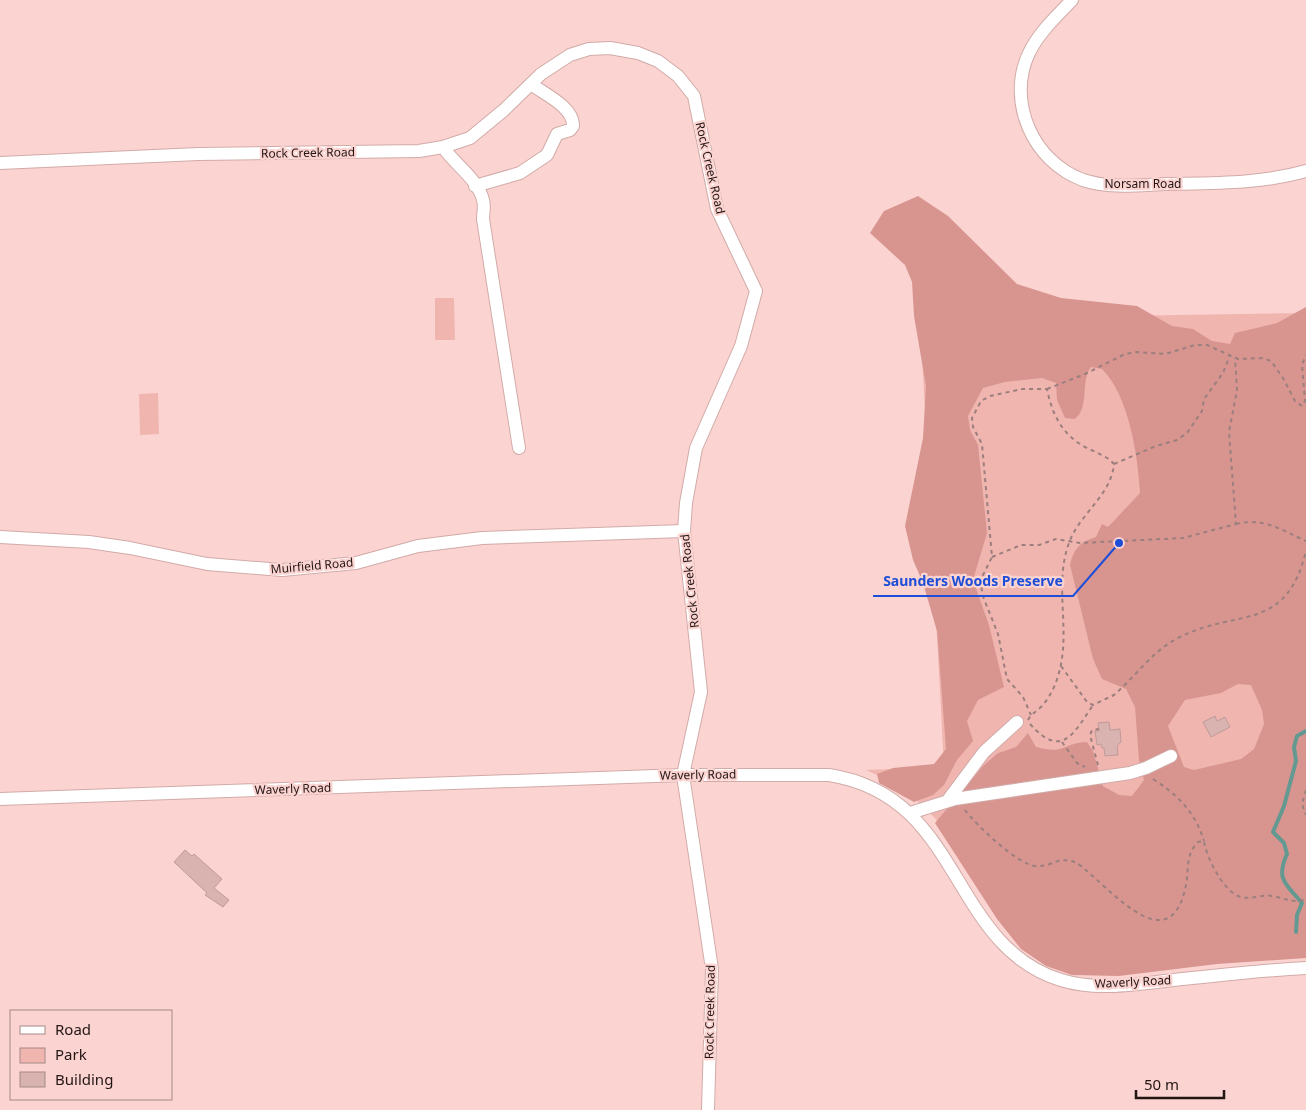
<svg xmlns="http://www.w3.org/2000/svg" width="1306" height="1110" viewBox="0 0 1306 1110" font-family="'Noto Sans',sans-serif">
<style>
.green{fill:#f1b5b0}
.forest{fill:#d89590;fill-rule:evenodd}
.lines{fill:none;stroke-linecap:round;stroke-linejoin:round}
.stream{stroke:#649991;stroke-width:4}
.building{fill:#d8b3af;stroke:#bf9b98}
.minor-casing{stroke:#d1aba8;stroke-width:14}
.path{stroke:#9b7f7d;stroke-width:2;stroke-dasharray:4 4;stroke-linecap:butt}
.minor{stroke:#fff;stroke-width:12}
.labels{text-anchor:middle;stroke-width:4.5;stroke-linejoin:round;paint-order:stroke}
.street-label{font-size:12px;fill:#221514;stroke:#fbd4d1}
.leader{fill:none;stroke:#1d4ed8;stroke-width:2}
.callout-dot{fill:#1d4ed8;stroke:#fbd4d1;stroke-width:2}
.callout-label{font-size:14px;text-anchor:middle;font-weight:bold;fill:#1d4ed8;stroke:#fbd4d1;stroke-width:4.5;stroke-linejoin:round;paint-order:stroke}
</style>
<rect width="100%" height="100%" fill="#fbd4d1"/>
<path class="green" d="M435 298H454L455 340H435Z
M1306 313V955L945 830C924 803 898 784 866 770L944 767 920 319Z
M158 393 159 434 140 435 139 394Z"/>
<path class="forest" d="M918 196 948 216 1017 284 1061 298 1137 306 1172 326 1193 329 1212 341 1230 344 1235 333 1277 323 1306 307V958L1217 964 1119 976 1072 975 1046 966 1021 949 997 919 935 823 983 766 998 753 1016 747 1028 733 1036 747C1066 755 1062 743 1087 742L1093 751 1103 786 1119 795 1132 796 1144 780 1139 760 1135 707 1126 689 1102 679 1093 659 1070 565C1074 548 1080 542 1096 537L1102 524 1108 527 1140 493C1138 456 1129 396 1102 369L1091 367C1080 381 1090 407 1075 419L1065 418 1057 400 1056 383 1042 378 1005 382 983 388 968 416 970 430 978 445 987 533 973 580 989 625 1004 687 978 700 967 721 973 741 957 760 944 785 933 795 914 802 879 783 877 774 893 768 934 764 946 749 937 631 923 583 913 560 905 526 923 438 926 386 914 316 912 282 905 265 870 233 884 211ZM1238 684 1251 685 1262 710 1264 724 1254 749 1241 759 1194 770 1184 767 1168 726 1185 700 1221 693Z"/>
<g class="lines">
<path class="stream" d="M1296 932 1297 915 1302 903C1287 885 1275 880 1287 854L1284 843 1273 832 1284 806 1296 761 1294 747 1297 736 1306 731"/>
</g>
<path class="building" d="M1215 716 1217 721 1225 717 1230 727 1211 737 1203 722Z
M1109 722 1110 730 1120 729 1121 742 1117 746 1118 755 1105 756 1104 748H1102L1101 744 1097 745 1095 731H1099L1098 723Z
M185 850 192 856 194 854 222 879 214 888 229 900 223 907 205 895 207 893 174 862Z"/>
<g class="lines">
<g class="minor-casing">
<path id="minor" d="M1072 0C1057 16 1039 32 1029 53 1006 101 1033 162 1083 180 1110 189 1139 185 1166 184 1214 183 1260 184 1306 171
M443 147C454 164 478 179 483 200 485 206 483 213 483 219L519 448
M0 163 198 154 419 151 443 147 470 138 504 110 541 74 570 55 589 49 610 48 638 53 658 61 678 76 694 96 717 209 756 291 741 346 696 448 686 503 684 531 701 692 683 775 712 969 708 1110
M475 186 520 173 547 155 557 134 570 130 573 126C574 107 544 94 531 84
M0 537 89 542 130 548 207 564 282 570 356 563 418 546 482 538 684 531
M0 799 683 775H829C964 796 948 945 1061 980 1099 992 1143 983 1182 979 1223 975 1264 970 1306 968
M948 800 984 752 1017 722
M910 813 955 799 1130 773 1146 768 1171 756"/>
</g>
<path class="path" d="M1047 389 1085 374 1125 354 1137 352 1165 354 1195 345H1207L1238 359 1263 358 1271 361 1283 378 1295 401 1302 406 1305 401 1302 365 1306 355
M1114 464 1156 446 1177 440 1187 433 1202 411 1204 399 1223 373 1230 355
M1236 524C1264 517 1281 530 1306 541
M992 557 1021 545H1039L1056 539 1080 543 1183 538 1236 524 1229 432 1237 390 1235 358
M1061 666 1087 702 1093 705 1114 695C1136 676 1154 649 1180 637 1238 608 1286 633 1306 551
M1028 720C1031 714 1037 711 1042 706 1049 698 1055 687 1058 676 1072 632 1053 586 1069 543 1079 514 1111 496 1114 464 1107 456 1097 453 1087 448 1063 436 1052 415 1047 389H1022L990 396 981 401 972 418 973 427 982 444 992 557 981 579 982 594 998 634 1007 679 1023 697 1031 715
M1030 724C1062 760 1074 733 1093 705
M1062 742 1077 763 1085 767
M1098 765 1090 735 1092 730 1099 729
M1153 779C1178 795 1195 812 1204 841
M1306 790 1302 804 1306 815
M965 810C975 824 1019 866 1036 866 1053 867 1058 855 1077 863 1107 884 1170 966 1186 885 1189 870 1185 855 1198 842L1204 841C1206 857 1224 893 1241 897 1251 900 1262 894 1272 896 1285 898 1293 904 1306 899"/>
<use href="#minor" class="minor"/>
</g>
<g class="labels">
<g class="street-label">
<text transform="translate(308 153) rotate(-1)" y="4">Rock Creek Road</text>
<text transform="translate(710 168) rotate(77)" y="4">Rock Creek Road</text>
<text x="1143" y="188">Norsam Road</text>
<text transform="translate(312 566) rotate(-5)" y="4">Muirfield Road</text>
<text transform="translate(690 581) rotate(-96)" y="4">Rock Creek Road</text>
<text transform="translate(698 775) rotate(-1)" y="4">Waverly Road</text>
<text transform="translate(293 789) rotate(-2)" y="4">Waverly Road</text>
<text transform="translate(1133 982) rotate(-3)" y="4">Waverly Road</text>
<text transform="translate(710 1012) rotate(-89)" y="4">Rock Creek Road</text>
</g>
</g>
<path class="leader" d="M1119 543L1073 596H873"/>
<circle class="callout-dot" cx="1119" cy="543" r="5"/>
<g class="callout-label">
<text x="973" y="586">Saunders Woods Preserve</text>
</g>
<rect x="10" y="1010" width="162" height="90" fill="#fbd4d1" stroke="#a48885"/>
<rect x="20" y="1026" width="25" height="8" fill="#ffffff" stroke="#a48885"/>
<text x="55" y="1035" font-size="15" fill="#221514">Road</text>
<rect x="20" y="1048" width="25" height="15" fill="#f1b5b0" stroke="#a48885"/>
<text x="55" y="1060" font-size="15" fill="#221514">Park</text>
<rect x="20" y="1072" width="25" height="15" fill="#d8b3af" stroke="#a48885"/>
<text x="55" y="1085" font-size="15" fill="#221514">Building</text>
<path d="M1136 1090v8h88v-8" fill="none" stroke="#221514" stroke-width="2.5"/>
<text x="1144" y="1090" font-size="15" fill="#221514" stroke="#fbd4d1" stroke-width="4" paint-order="stroke">50 m</text>
</svg>
